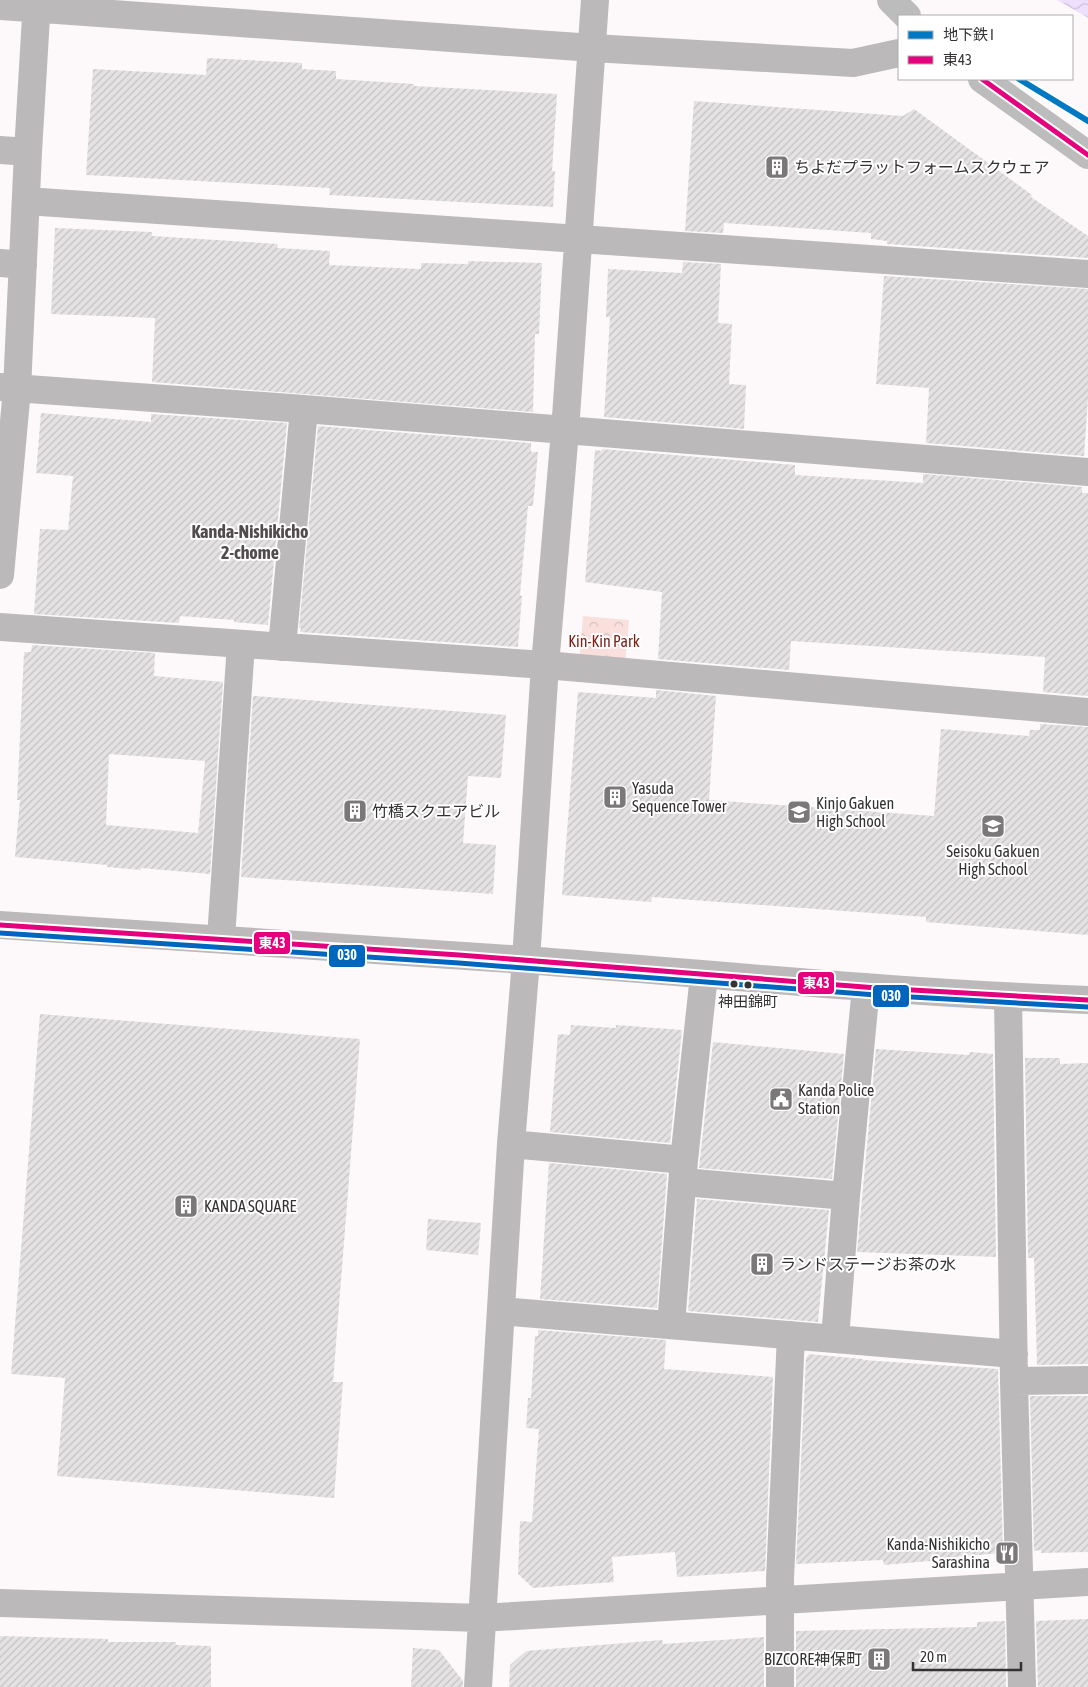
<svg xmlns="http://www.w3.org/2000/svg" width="1088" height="1687" viewBox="0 0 1088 1687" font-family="'Asap Condensed','Noto Sans JP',sans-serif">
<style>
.park{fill:url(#park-crowns)}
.water{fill:url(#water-waves)}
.building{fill:url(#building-hatch);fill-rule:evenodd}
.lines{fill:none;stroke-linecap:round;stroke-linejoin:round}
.minor{stroke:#bbb9ba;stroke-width:28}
.major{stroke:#bdbcbc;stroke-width:28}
.bus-1-casing{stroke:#fff;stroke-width:9}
.bus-2-casing{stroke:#fff;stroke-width:9}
.bus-1{stroke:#e5007d;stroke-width:5}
.bus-2{stroke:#0065bd;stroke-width:5}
.metro-1-casing{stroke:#fff;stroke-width:10}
.metro-1{stroke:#0079c2;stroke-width:6}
.bus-dot{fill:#353233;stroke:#fff;stroke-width:2}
.labels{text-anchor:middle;stroke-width:4;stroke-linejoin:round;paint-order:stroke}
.bus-label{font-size:15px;fill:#353233;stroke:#fff}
.poi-label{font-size:16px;fill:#353233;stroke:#fff;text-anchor:start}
.park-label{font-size:16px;fill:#7e2219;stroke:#fff}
.neighbourhood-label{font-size:18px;font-weight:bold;fill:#514b4e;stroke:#fff}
.line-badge{stroke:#fff;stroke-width:2}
.badge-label{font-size:14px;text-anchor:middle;font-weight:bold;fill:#fff}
</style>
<defs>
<pattern id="park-crowns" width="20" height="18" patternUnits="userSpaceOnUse" patternTransform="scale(1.25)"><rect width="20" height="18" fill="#fae0dd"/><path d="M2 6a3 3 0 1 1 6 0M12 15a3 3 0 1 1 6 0" fill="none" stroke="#d7c1be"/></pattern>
<pattern id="water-waves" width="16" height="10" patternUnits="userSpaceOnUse" patternTransform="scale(1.25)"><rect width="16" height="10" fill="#eedffd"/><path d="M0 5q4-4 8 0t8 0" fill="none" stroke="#cdc0d9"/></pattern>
<pattern id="building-hatch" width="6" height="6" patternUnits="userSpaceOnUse" patternTransform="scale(1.25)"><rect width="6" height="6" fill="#e5e2e4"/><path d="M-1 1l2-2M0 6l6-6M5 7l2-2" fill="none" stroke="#c5c2c4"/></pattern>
</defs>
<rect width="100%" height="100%" fill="#fdf9fb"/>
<path class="park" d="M583 616 629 620 625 665 579 662Z"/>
<path class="water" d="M1057 0H1088V18Z"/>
<path class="building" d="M207 58 302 63V69L336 71V79L414 84V86L557 94 552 171H555L553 207 329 195 330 188 86 175 93 69 206 75Z
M694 101 903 116 914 109 1032 195 1031 197 1088 236V258L887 244V241L871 239V233L724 223 723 233 685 231Z
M55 228 152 232V236L278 244 277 248 330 251 329 265 421 269V263L468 264V261L542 263 539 334H535L533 412 152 382 155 318 51 314Z
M683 262 721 264 718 323 732 324 729 384 746 385 744 429 604 417 610 317H606L608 269 682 273Z
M884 276 1088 289V398L1084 456 926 443 929 388 876 384Z
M41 413 151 422V414L287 423 268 625 234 622V620L180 616 179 623 34 614 40 529 68 530 73 476 36 473Z
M318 426 531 443V452H538L533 506H528L520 595 522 596 518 647 300 632 301 628H299Z
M602 449 795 465V475L923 483V474L1082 487V493H1088V696L1043 692 1045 657 791 641 789 670 658 659 662 592 585 582 595 450 602 451Z
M32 645 155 653 154 676 223 682 210 874 141 868V870L107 867V865L15 857 20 800H17L24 652H31ZM109 754 205 761 198 833 106 825Z
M656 690 716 696 709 800 934 816 941 729 1029 736 1030 730H1040V724L1088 727V935L926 922V917L652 897 651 902 562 895 578 692 656 698Z
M253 696 506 715 501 778 468 776 463 843 496 845 493 894 241 877Z
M40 1014 360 1039 333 1382H343L334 1498 57 1476 65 1378 11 1374Z
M571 1025 616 1028V1025L682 1030 670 1143 550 1132 558 1034 570 1035Z
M713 1042 844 1054 832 1179 699 1168Z
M876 1049 969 1055 970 1052 993 1054 996 1257 857 1252Z
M1025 1058H1060V1064L1088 1063V1364L1037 1365 1034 1258H1028Z
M549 1163 667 1174 657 1308 540 1299Z
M697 1199 829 1210 818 1322 688 1311Z
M428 1219 481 1223 478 1255 426 1250Z
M538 1330 666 1340 664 1369 773 1377 765 1571 677 1577 675 1552 612 1557 614 1582 533 1588 518 1574 520 1521 532 1522 539 1429 526 1428 528 1398H531L535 1336H538Z
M809 1354 863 1359V1360L998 1369 1003 1553 953 1557V1559L884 1565 883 1560 796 1564 806 1358Z
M1030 1396H1088V1552L1041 1553V1550L1034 1551Z
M1088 1619V1687H1038L1036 1621Z
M1005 1621 1006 1687H796V1631L977 1627V1622Z
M0 1636 108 1639V1642H176V1645L211 1646V1687H0Z
M764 1637V1687H509L510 1665 526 1651 662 1640 663 1644Z
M413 1648 439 1650 463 1681V1687H411Z"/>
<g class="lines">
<path class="minor" d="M0 6 593 48 853 63 899 53
M0 150 28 152
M26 201 1088 274
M0 263 23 265
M0 387 304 409 1088 472
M0 575 17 389 28 152 37 0
M0 627 545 665 1088 712
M282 647 304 409
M0 925C175 936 350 947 525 960 713 974 900 993 1088 1000
M221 938 241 644
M1008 997 1014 1381 1022 1687
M511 1144 684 1160
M683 1182 846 1196
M501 1311 1014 1354
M671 1325 684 1160 704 975
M835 1339 846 1196 866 987
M1014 1381 1088 1380
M0 1603 481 1618 1088 1582
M478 1687 511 1144 526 960 545 665 565 431 595 0
M780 1687V1579L791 1335"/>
<path class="major" d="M891 0 907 16
M982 79 1088 155"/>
<g class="bus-1-casing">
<path id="bus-1" d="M982 79 1088 155
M0 925 459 955 877 988 1088 1000"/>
</g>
<g class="bus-2-casing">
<path id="bus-2" d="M0 933 459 963 876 995 1088 1007"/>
</g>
<use href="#bus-1" class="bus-1"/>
<use href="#bus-2" class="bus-2"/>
<g class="metro-1-casing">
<path id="metro-1" d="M1019 79 1088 121"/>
</g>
<use href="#metro-1" class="metro-1"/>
</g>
<defs>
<g id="building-square" transform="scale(1.25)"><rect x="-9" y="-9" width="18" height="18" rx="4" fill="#7b7879" stroke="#fff"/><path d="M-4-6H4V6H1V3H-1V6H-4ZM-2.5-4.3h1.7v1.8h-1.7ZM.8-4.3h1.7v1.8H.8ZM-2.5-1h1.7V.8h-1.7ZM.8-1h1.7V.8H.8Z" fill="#fff"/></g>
<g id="school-square" transform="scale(1.25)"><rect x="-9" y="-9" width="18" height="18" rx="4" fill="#7b7879" stroke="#fff"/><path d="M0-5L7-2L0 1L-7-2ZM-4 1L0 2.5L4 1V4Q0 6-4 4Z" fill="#fff"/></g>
<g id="civic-square" transform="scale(1.25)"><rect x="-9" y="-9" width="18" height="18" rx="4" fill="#7b7879" stroke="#fff"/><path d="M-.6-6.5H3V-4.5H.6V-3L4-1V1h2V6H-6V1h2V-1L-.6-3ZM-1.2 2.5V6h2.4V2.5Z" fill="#fff"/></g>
<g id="restaurant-square" transform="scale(1.25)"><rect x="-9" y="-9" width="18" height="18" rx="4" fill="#7b7879" stroke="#fff"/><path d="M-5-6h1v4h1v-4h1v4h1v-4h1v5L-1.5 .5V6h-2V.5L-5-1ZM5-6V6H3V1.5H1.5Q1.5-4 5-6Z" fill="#fff"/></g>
</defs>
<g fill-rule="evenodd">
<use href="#building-square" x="777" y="167"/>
<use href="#building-square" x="615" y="797"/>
<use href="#building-square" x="355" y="811"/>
<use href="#school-square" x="799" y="812"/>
<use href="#school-square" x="993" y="826"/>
<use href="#civic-square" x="781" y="1099"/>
<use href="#building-square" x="186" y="1206"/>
<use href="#building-square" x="762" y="1264"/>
<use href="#restaurant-square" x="1007" y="1553"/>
<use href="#building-square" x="879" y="1659"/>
</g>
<g class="bus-dot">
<circle cx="734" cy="984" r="4.5"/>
<circle cx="748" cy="985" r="4.5"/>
</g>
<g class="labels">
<g class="bus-label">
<text x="748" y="1007">神田錦町</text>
</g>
<g class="poi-label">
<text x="794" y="173">ちよだプラットフォームスクウェア</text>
<text x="632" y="794">Yasuda<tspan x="632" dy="18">Sequence Tower</tspan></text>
<text x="816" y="809">Kinjo Gakuen<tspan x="816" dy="18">High School</tspan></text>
<text x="372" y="817">竹橋スクエアビル</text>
<text x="993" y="857" text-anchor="middle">Seisoku Gakuen<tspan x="993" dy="18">High School</tspan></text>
<text x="798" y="1096">Kanda Police<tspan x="798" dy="18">Station</tspan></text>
<text x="204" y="1212">KANDA SQUARE</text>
<text x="780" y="1270">ランドステージお茶の水</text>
<text x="990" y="1550" text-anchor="end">Kanda-Nishikicho<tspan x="990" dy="18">Sarashina</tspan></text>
<text x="862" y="1665" text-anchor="end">BIZCORE神保町</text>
</g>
<g class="park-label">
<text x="604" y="647">Kin-Kin Park</text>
</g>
<g class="neighbourhood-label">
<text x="250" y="538">Kanda-Nishikicho<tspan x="250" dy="21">2-chome</tspan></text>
</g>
</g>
<g class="line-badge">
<rect x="253" y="931" width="38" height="24" rx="5" fill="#e5007d"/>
<rect x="328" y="944" width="38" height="24" rx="5" fill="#0065bd"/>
<rect x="797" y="971" width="38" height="24" rx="5" fill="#e5007d"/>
<rect x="872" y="984" width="38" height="24" rx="5" fill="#0065bd"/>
</g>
<g class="badge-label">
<text x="272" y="948">東43</text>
<text x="347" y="960">030</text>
<text x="816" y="988">東43</text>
<text x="891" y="1001">030</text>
</g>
<rect x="898" y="15" width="175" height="65" fill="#ffffff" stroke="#aeadad"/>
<rect x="908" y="31" width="25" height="8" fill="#0079c2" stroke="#aeadad"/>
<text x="943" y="40" font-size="15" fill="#353233">地下鉄 I</text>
<rect x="908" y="56" width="25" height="8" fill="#e5007d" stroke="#aeadad"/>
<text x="943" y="65" font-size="15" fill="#353233">東43</text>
<path d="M913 1662v8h108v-8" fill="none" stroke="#353233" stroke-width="2.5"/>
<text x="920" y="1662" font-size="15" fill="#353233" stroke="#ffffff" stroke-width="4" paint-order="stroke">20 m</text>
</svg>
